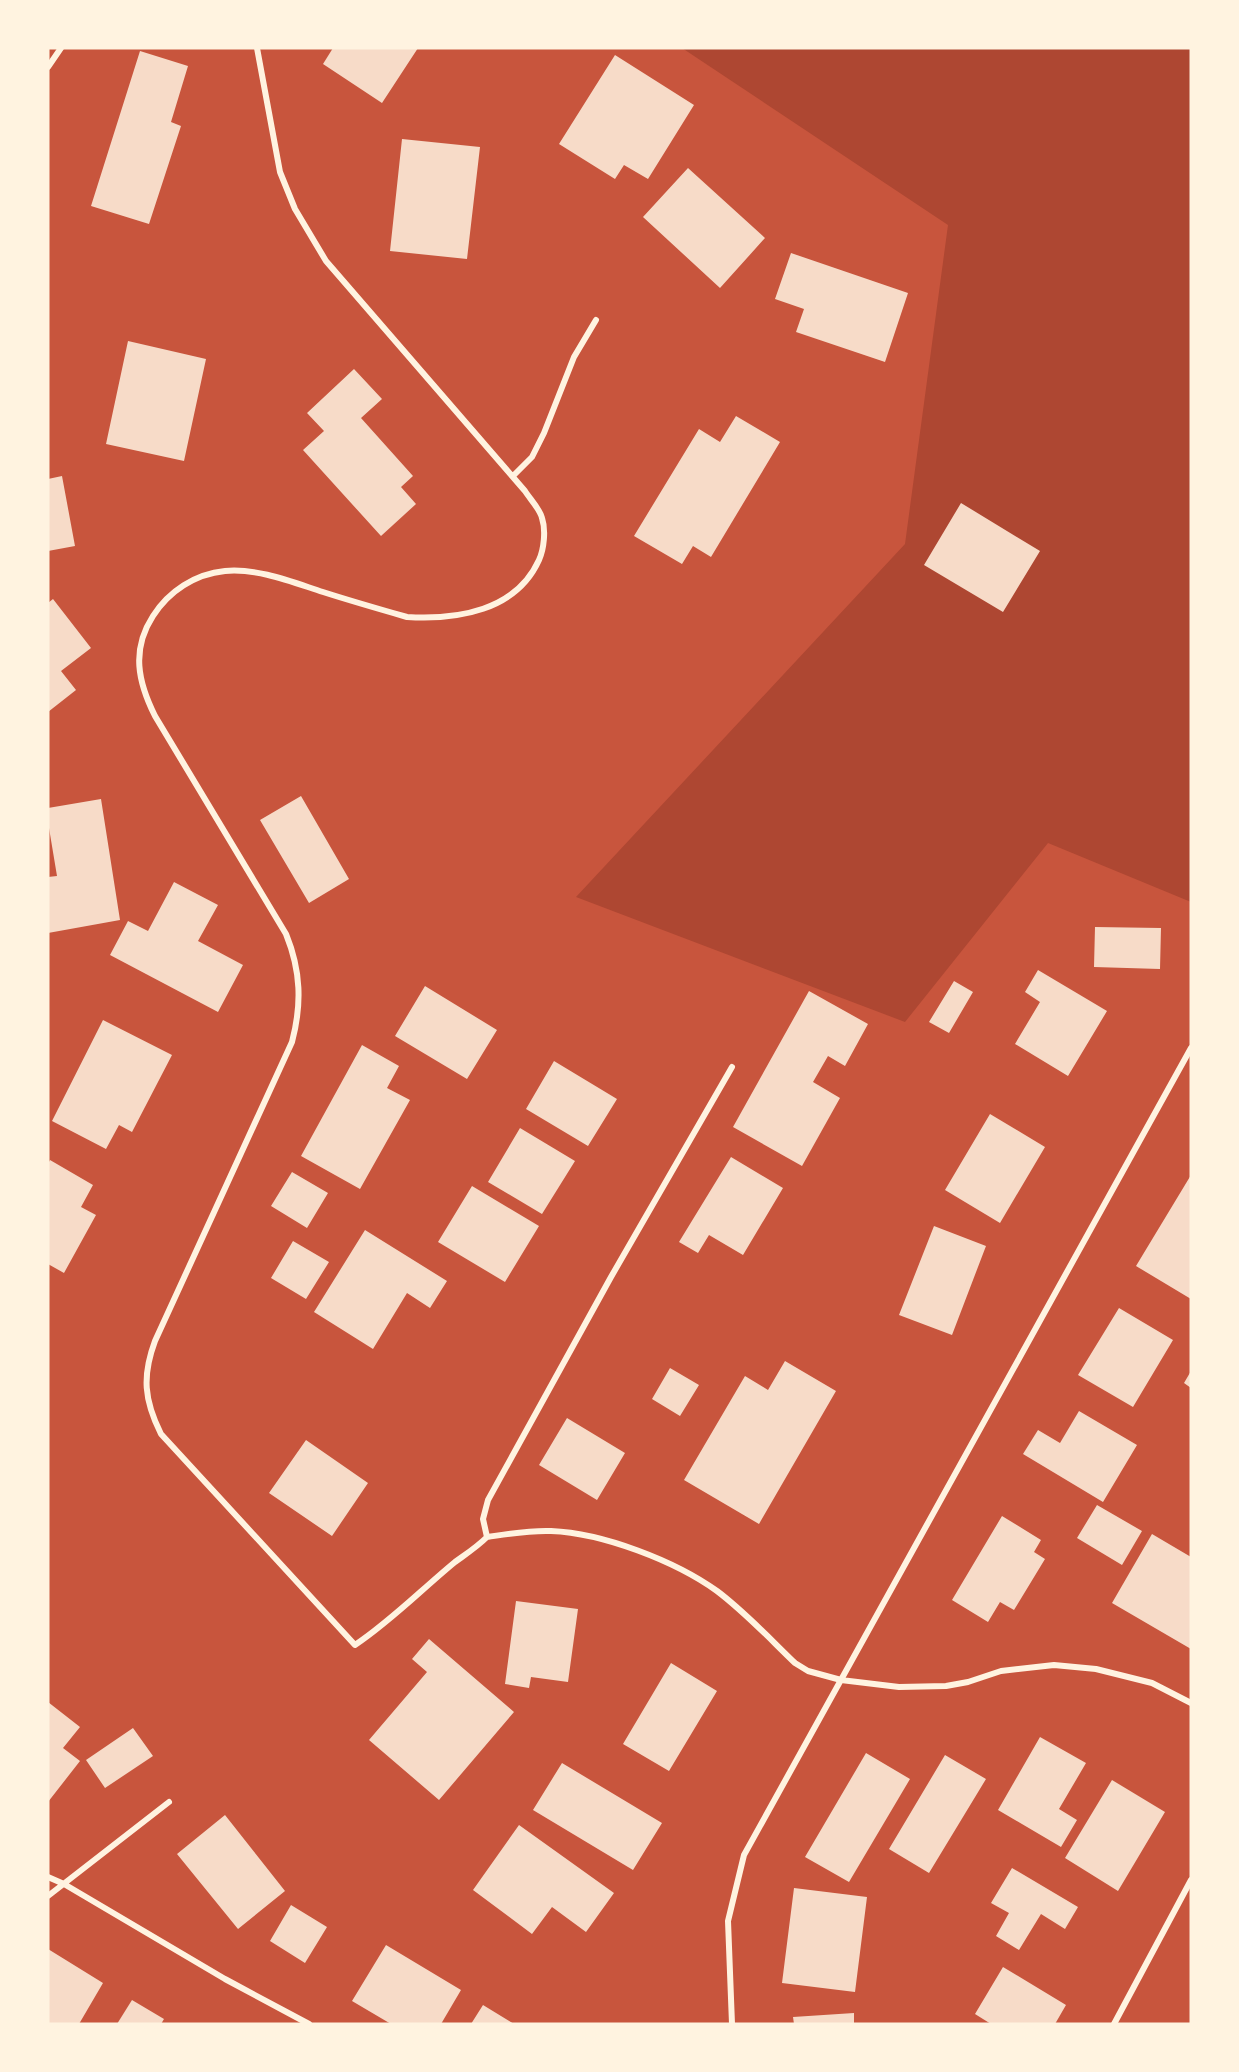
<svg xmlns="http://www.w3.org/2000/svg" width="1239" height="2072" viewBox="0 0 1239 2072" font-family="'Archivo Narrow',sans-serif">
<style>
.green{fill:#ae4732}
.building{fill:#f7dbc8}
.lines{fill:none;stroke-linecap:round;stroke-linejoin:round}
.minor{stroke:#fff3e0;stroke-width:6}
</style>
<rect width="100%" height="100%" fill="#c8553d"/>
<path class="green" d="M682 48H1191V902L1048 843 905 1022 576 897 905 544 948 225Z"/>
<path class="building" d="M333 48H418L382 103 323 64Z
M140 51 188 66 171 122 181 126 149 224 91 206Z
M615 55 694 105 648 179 624 165 615 179 559 144Z
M402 139 480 147 467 259 390 251Z
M688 168 765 238 720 288 643 217Z
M791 253 908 293 885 362 796 332 804 309 775 299Z
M128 341 206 359 184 461 106 444Z
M354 369 382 399 361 418 413 476 401 487 416 504 381 536 303 450 324 431 307 413Z
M736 416 780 442 711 557 693 546 682 564 634 536 699 429 720 442Z
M62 476 75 546 48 551V479Z
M961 503 1040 551 1003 612 924 565Z
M53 599 91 648 61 671 76 690 48 712V603Z
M301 796 349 879 309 903 260 820Z
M101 799 120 920 48 933V877L57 876 48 822V808Z
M174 882 218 905 198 941 243 965 218 1012 110 955 128 921 148 931Z
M1095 927 1161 928 1160 969 1094 967Z
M1038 970 1107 1011 1068 1076 1015 1044 1040 1002 1025 992Z
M954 981 973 992 949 1033 929 1022Z
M425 986 497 1030 467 1079 395 1036Z
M809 991 868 1024 845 1066 828 1056 813 1082 840 1098 802 1166 733 1127Z
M103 1020 172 1055 132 1132 119 1125 106 1149 52 1121Z
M362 1045 399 1066 387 1088 410 1100 360 1189 301 1156Z
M554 1061 617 1099 588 1146 526 1109Z
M990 1114 1045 1147 1000 1223 945 1190Z
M520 1128 575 1161 542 1214 488 1182Z
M731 1157 783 1188 743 1255 709 1235 698 1253 679 1242Z
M50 1160 93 1185 81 1207 96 1215 64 1273 48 1264V1164Z
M292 1172 328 1193 307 1228 271 1206Z
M1191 1175V1299L1136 1266Z
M472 1186 539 1226 505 1282 438 1242Z
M934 1226 986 1246 952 1335 899 1315Z
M365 1230 447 1281 430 1308 407 1293 373 1349 314 1312Z
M293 1241 329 1262 306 1299 271 1278Z
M1119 1308 1173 1340 1133 1407 1078 1375Z
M785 1361 836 1391 759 1524 684 1480 745 1376 768 1390Z
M670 1368 699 1385 680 1416 652 1399Z
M1191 1371V1388L1184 1383Z
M1079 1411 1137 1445 1103 1502 1023 1454 1038 1430 1060 1443Z
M567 1418 625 1453 597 1500 539 1465Z
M306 1440 368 1483 332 1536 269 1493Z
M1097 1505 1142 1531 1122 1565 1077 1538Z
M1002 1516 1041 1540 1034 1552 1045 1559 1014 1610 1000 1602 988 1622 952 1600Z
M1152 1534 1191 1557V1649L1112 1603Z
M516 1601 578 1609 568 1682 531 1677 529 1688 505 1684Z
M429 1639 514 1712 439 1800 369 1740 427 1672 412 1659Z
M671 1663 717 1691 669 1771 623 1744Z
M48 1702 80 1727 63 1748 80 1761 48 1802Z
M133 1728 153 1756 105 1788 86 1760Z
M1040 1737 1086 1763 1059 1809 1077 1820 1061 1847 998 1810Z
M866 1753 910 1779 849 1882 805 1857Z
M945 1755 986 1779 929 1873 889 1849Z
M562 1763 662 1823 633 1870 533 1810Z
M1112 1780 1165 1812 1118 1891 1065 1858Z
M225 1815 285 1891 238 1929 177 1854Z
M519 1825 614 1893 586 1932 552 1907 532 1934 473 1890Z
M1012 1868 1078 1907 1065 1929 1041 1914 1019 1950 996 1936 1009 1913 991 1903Z
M794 1888 867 1897 855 1992 782 1983Z
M291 1905 327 1927 305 1963 270 1941Z
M386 1945 461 1990 441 2024H391L352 2001Z
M48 1949 103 1983 79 2024H48Z
M1003 1967 1066 2005 1055 2024H991L975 2014Z
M132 2000 164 2019 161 2024H117Z
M483 2005 514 2024H471Z
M854 2013V2024H794L793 2017Z"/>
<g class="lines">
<path class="minor" d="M257 48 280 172 295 209 326 261 525 491C530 499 540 509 542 518 546 530 544 549 539 560 516 611 457 620 407 617 379 609 351 601 323 592 292 582 258 568 225 571 195 574 169 591 153 616 131 650 138 682 155 716L286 934C301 971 302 1004 292 1042L155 1341C142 1376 144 1400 161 1434L355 1645C391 1621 421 1590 455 1562 466 1554 477 1547 487 1537L483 1519 488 1500 611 1277 732 1067
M48 67 61 48
M513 476 532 457 544 433 574 357 596 320
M487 1537C508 1534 530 1530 551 1531 603 1533 675 1561 717 1591 745 1612 770 1639 795 1663L808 1671 841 1680 899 1687 946 1686 968 1682 1001 1671 1054 1665 1096 1669 1152 1683 1191 1703
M48 1877 64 1884 225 1979 309 2024
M48 1896 169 1802
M732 2024 728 1921 744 1855 1191 1048
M1114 2024 1191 1880"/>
</g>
<rect width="1239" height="2072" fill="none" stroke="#fff3e0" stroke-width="99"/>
</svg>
